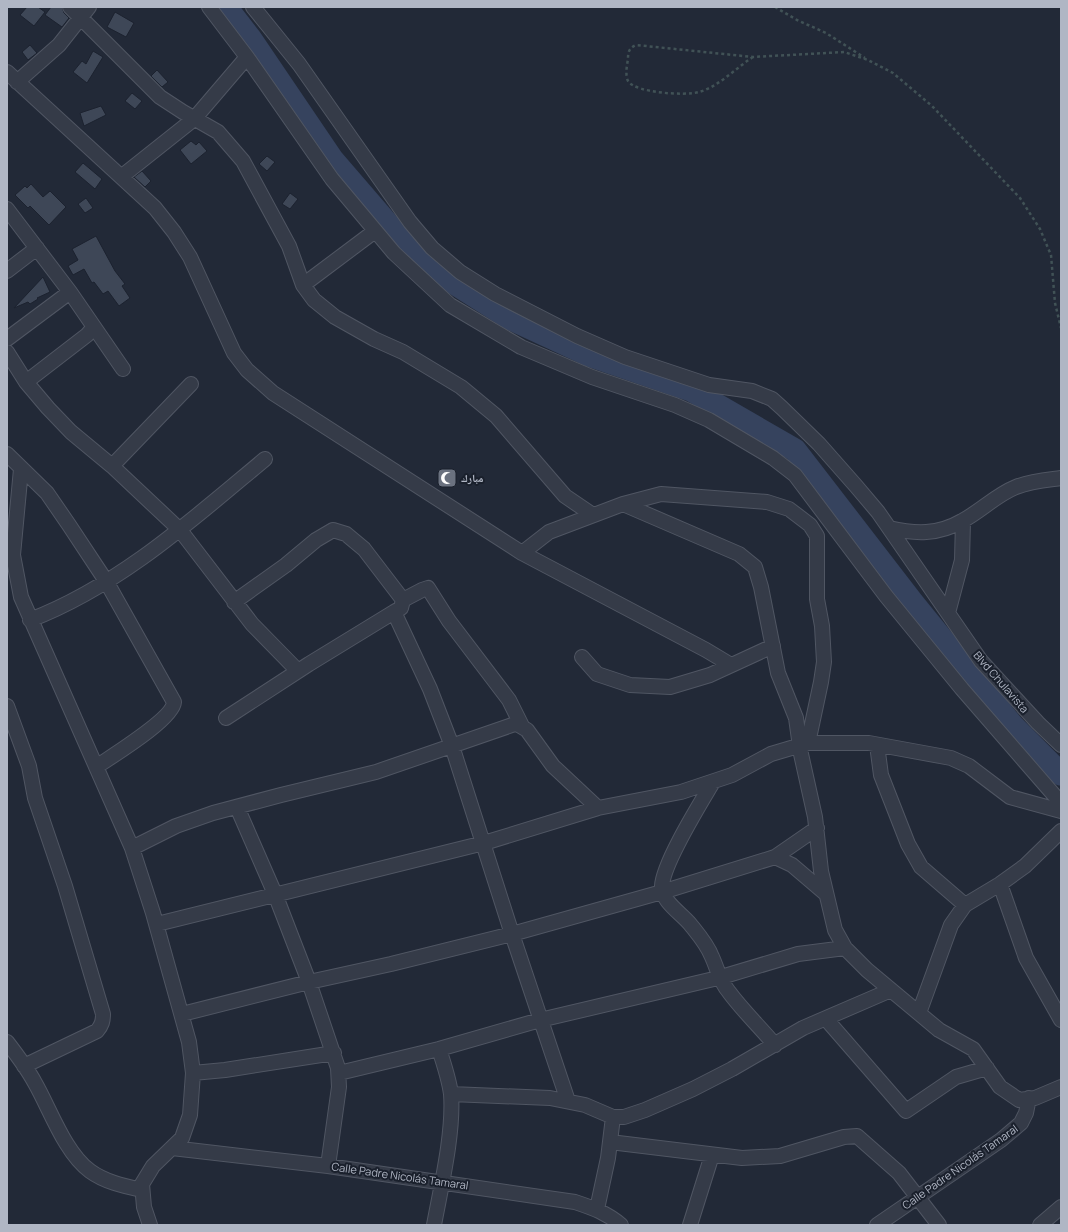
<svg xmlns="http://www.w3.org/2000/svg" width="1068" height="1232" viewBox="0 0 1068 1232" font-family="Manrope,'Noto Naskh Arabic',sans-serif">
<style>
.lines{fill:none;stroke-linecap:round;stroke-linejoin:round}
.river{stroke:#36435e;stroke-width:23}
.building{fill:#3e4757;stroke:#1c222f}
.minor-casing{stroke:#505663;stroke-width:16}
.path{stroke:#415256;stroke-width:2.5;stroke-dasharray:3 3;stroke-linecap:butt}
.minor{stroke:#353b48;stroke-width:14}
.labels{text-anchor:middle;stroke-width:4;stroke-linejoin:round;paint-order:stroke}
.poi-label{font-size:11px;font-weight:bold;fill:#b0b6c4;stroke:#1a202c;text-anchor:start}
.street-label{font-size:11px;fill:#b0b6c4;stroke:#1a202c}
</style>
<rect width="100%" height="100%" fill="#222937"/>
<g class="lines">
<path class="river" d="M226 7 250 38 332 159 388 224 446 278 511 319 589 355 691 390 795 450 913 603 1013 726 1061 774"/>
</g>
<path class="building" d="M27 7H38L45 12 34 26 20 15Z
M51 7H62L64 13 69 18 62 27 45 15Z
M115 12 134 23 126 37 107 27Z
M30 45 37 53 28 60 22 52Z
M93 51 103 57 87 83 73 72 82 61 86 64Z
M157 70 168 82 162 87 151 76Z
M132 93 142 101 135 109 125 101Z
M101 106 106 115 84 126 80 113Z
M191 141 196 145 199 142 207 151 191 164 180 150Z
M267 156 275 162 267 171 259 164Z
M83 163 102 179 95 189 75 172Z
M142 171 151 181 145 187 134 177Z
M31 184 43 197 50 191 66 207 49 225 30 206 28 208 15 195 25 186 27 188Z
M290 193 298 199 290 209 282 204Z
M86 198 93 208 85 213 78 204Z
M96 236 115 271 125 284 122 286 130 298 119 306 108 291 103 294 94 282 92 283 84 269 73 275 68 266 78 260 72 249Z
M43 277 50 292 37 298 38 299 30 304 28 302 14 308Z"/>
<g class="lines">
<g class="minor-casing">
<path id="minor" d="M70 7 160 97 183 112 218 132 243 161 289 246 303 285 314 300 335 317 374 339 403 352 461 387 496 416 565 496 593 515
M209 7 247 57 332 179 394 253 450 305 521 347 592 377 675 405 709 420 773 458 795 475 886 596 962 689 1061 803
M253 7 299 64 410 222 432 248 460 272 495 294 577 336 625 357 709 385 752 391 772 399 782 408 819 444 856 486 878 512 981 661 1038 723 1061 745
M7 72 155 208 174 232 190 257 234 353 247 370 273 393 522 553 706 650 731 665
M17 82 59 45 89 7
M121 177 194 119 247 57
M7 209 70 292 123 369
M7 271 37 248
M303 285 375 231
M7 339 70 292
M7 352 26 382 48 408 71 432 112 466 180 530 252 624 298 671
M26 382 87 335 94 327
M7 454 47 493 69 525 106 581 174 702C173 719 112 756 96 767
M112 466 191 384
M21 469 13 555 21 597 132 848 153 913 189 1042 193 1073 190 1115 182 1138 153 1166 142 1184 144 1207 150 1225
M623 504 739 554 755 567 761 587 778 673 796 718 801 754 815 817 821 871 835 930 845 948 867 970 939 1030 973 1049 1000 1087 1019 1100 1035 1098 1061 1087
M889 528C915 534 938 535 962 521 981 511 996 495 1016 487 1031 481 1046 480 1061 478
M522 553 549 532 623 504 661 494 767 502 789 509 810 525 817 536V599L822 626 824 662 821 682 808 743
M403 600 422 590 428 588 449 621 509 700 522 726
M394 612 430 689 452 746 512 934 568 1101
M948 613 962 560 963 521
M30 620C119 586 193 519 265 459
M582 657 597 674 630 685 670 687 710 675 773 646
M7 706 29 766 35 798 65 886 103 1014C103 1021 102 1025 97 1031L24 1066
M226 718 309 664 394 612 401 608 403 600 364 549 346 534 333 530 316 540 286 565 234 602
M877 745 881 775 908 844 921 867 965 905
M713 782C700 804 663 863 662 886 661 901 681 913 690 924 698 934 707 944 712 957 718 970 719 980 729 992 743 1011 760 1027 775 1045
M237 807 275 894 309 982 338 1068 339 1087 328 1166
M132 848 176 826 213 813 281 795 376 772 512 725 517 724 527 730 553 766 598 808
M775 857 792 865 826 894
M1000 884 1026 958 1061 1020
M157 924 484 843 598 808 681 792 732 775 771 754 808 743H869L951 758 969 766 1010 797 1061 811
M919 1013 951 925 965 905 1000 884 1025 866 1061 831
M182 1014 309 982 391 964 512 934 662 892 775 857 817 828
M826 1019 906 1111 956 1077 987 1068
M7 1042C17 1055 27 1068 35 1083 50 1109 65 1153 90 1171 105 1182 124 1186 142 1190
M193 1073 225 1070 334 1053
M339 1073 439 1049 540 1020 718 978 798 954 845 948
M451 1094 550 1098 585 1105 613 1117H624L645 1110 693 1089 732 1069 803 1028 891 990
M610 1142 742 1158 780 1156 844 1137 857 1136 899 1173 939 1225
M172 1148 328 1166 575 1202C593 1208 607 1213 621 1225
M597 1209 608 1158 613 1117
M434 1225C441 1187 454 1132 451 1094 449 1079 444 1064 439 1049
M690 1225 712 1155
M877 1225 1001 1140 1021 1123 1026 1113 1029 1098
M1040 1225 1061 1207"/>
</g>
<path class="path" d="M775 7 797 20 826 33 865 58
M753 57C736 68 718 87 699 92 686 96 635 93 628 81 625 75 627 65 628 59 628 52 629 48 636 45L753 57 844 52 868 60 893 73 932 106 1020 198 1040 229 1051 255 1055 303 1061 328"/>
<use href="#minor" class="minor"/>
</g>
<defs>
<g id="mosque-square" transform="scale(1)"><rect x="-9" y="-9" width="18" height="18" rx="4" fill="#6b7280" stroke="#1a202c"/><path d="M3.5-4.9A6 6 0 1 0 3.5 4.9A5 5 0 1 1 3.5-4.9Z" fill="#fff"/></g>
</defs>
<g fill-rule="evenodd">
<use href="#mosque-square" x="447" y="478"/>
</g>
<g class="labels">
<g class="poi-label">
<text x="461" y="482">مبارك</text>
</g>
<g class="street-label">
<text transform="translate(1001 682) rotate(49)" y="4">Blvd Chulavista</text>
<text transform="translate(960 1167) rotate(-35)" y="4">Calle Padre Nicolás Tamaral</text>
<text transform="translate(400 1176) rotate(8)" y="4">Calle Padre Nicolás Tamaral</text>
</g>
</g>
<rect width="1068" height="1232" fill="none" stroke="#b0b6c4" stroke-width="16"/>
</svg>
